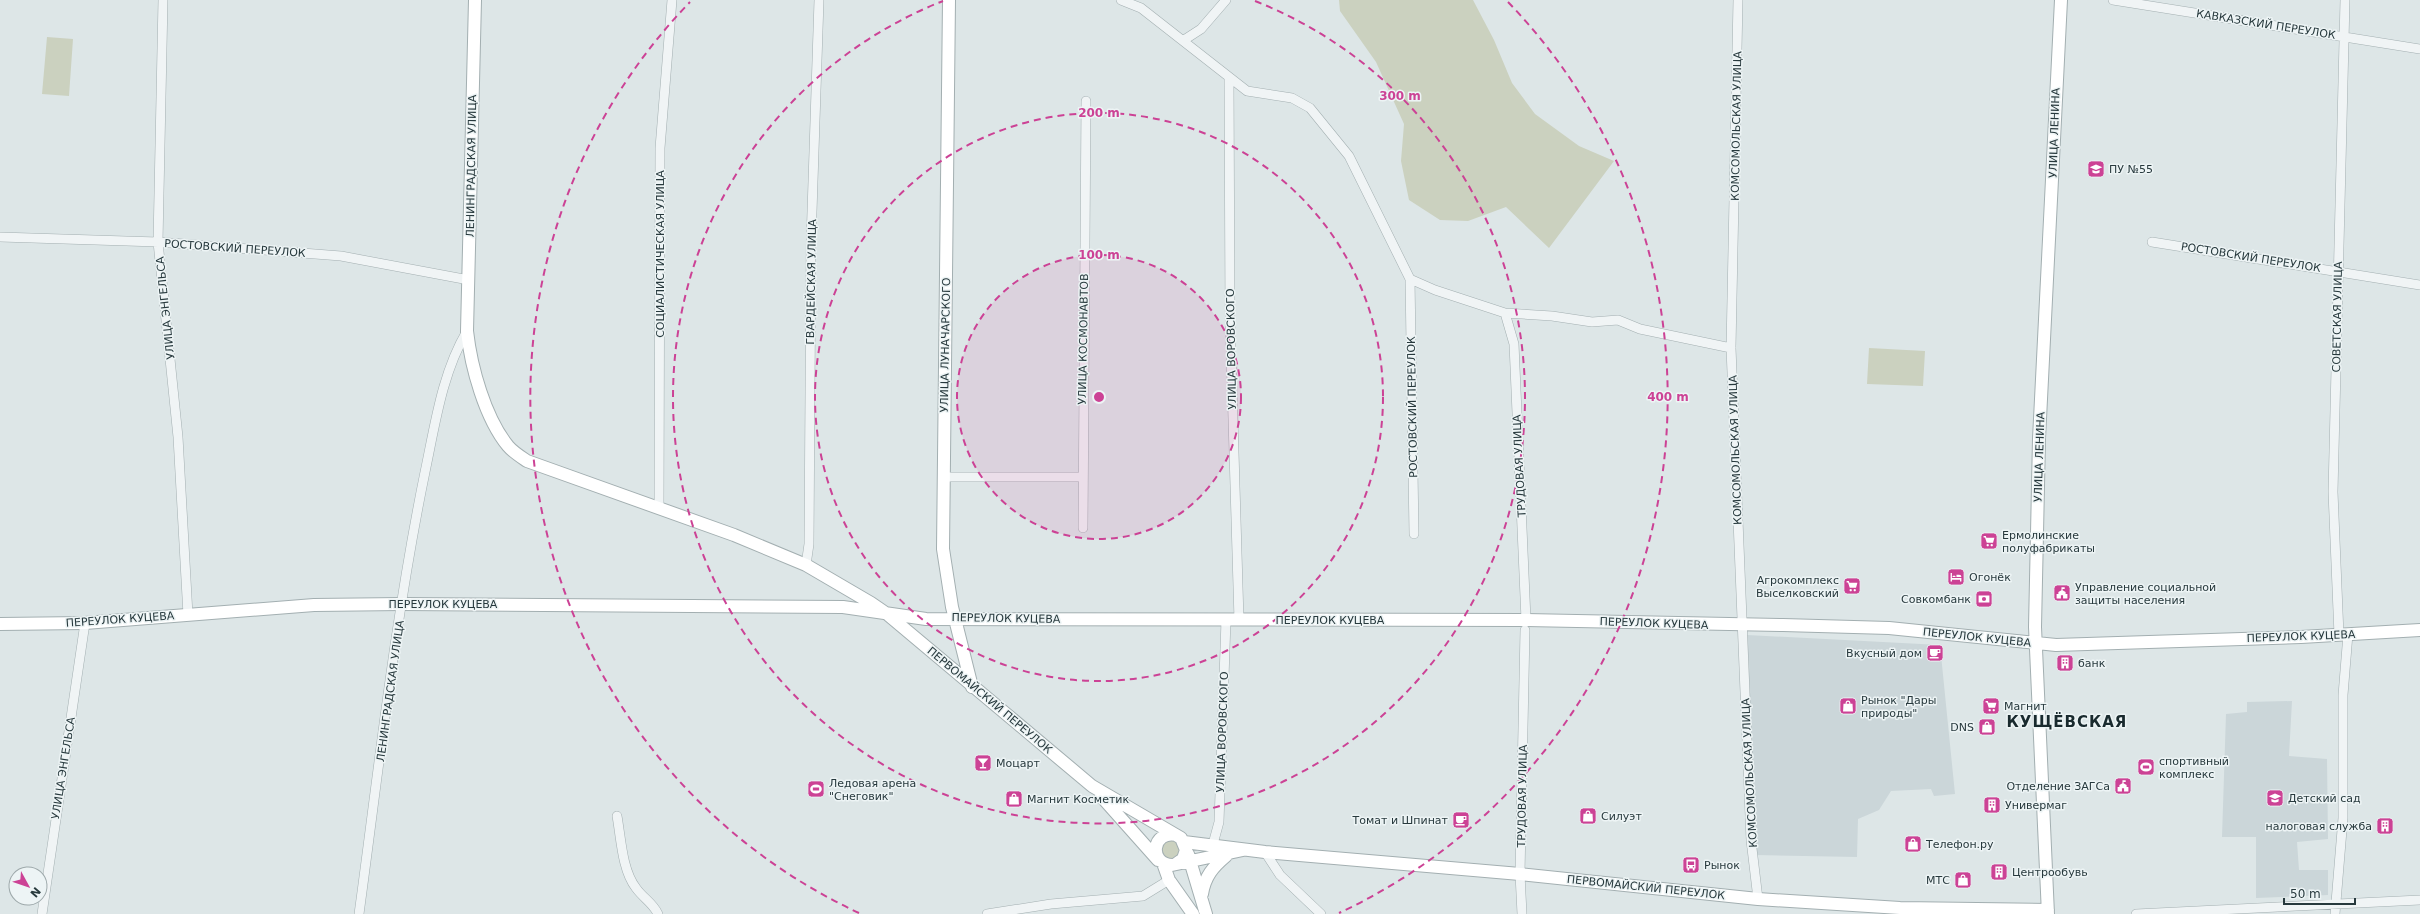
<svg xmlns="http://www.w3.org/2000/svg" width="2420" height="914" viewBox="0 0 2420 914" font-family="'DejaVu Sans',sans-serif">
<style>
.built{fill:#cbd6d9}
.green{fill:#cbd1bf}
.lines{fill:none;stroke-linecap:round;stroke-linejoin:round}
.street-casing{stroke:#a3afb1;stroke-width:10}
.secondary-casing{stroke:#a3afb1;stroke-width:14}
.street{stroke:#f0f4f5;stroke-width:9}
.secondary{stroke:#fff;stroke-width:12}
.ring{fill:none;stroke:#cc4295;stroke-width:2;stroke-dasharray:7 5}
.labels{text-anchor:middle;stroke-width:3;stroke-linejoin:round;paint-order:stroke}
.street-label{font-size:11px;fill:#27393d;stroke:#edf4f5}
.poi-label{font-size:11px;fill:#27393d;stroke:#edf4f5;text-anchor:start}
.district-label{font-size:15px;font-weight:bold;letter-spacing:1px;fill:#192a2e;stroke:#edf4f5}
.centre{fill:#cc4295;stroke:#edf4f5;stroke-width:2}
.ring-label{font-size:12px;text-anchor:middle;font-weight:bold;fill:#cc4295;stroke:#edf4f5;stroke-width:3;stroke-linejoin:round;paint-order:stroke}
</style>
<rect width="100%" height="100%" fill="#dde6e7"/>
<path class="built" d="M1747 635 1940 645 1955 794 1934 796 1931 789 1891 791 1879 810 1858 819 1857 857 1756 855Z
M2292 701 2289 756 2327 759 2328 839 2297 842 2299 870H2328V895L2256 898V837H2222L2226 714 2247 712V702Z"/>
<path class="green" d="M1339 0H1473L1494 40 1512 83 1535 114 1579 146 1614 161 1549 248 1506 207 1468 221 1440 220 1409 200 1401 161 1404 124 1376 62 1340 11Z
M47 37 73 39 69 96 42 94Z
M1869 348 1925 351 1923 386 1867 384Z
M1169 839 1179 842 1180 855 1171 860C1163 857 1161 854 1162 845Z"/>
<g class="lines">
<g class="street-casing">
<path id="street" d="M163 0 158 242 178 437 188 615
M1121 0 1141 8 1247 91 1292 98 1310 108 1349 156 1410 279 1435 290 1505 313 1552 316 1592 322 1618 320 1640 329 1731 348
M1738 0 1731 348 1751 840 1758 899
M2113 0 2420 49
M1184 40 1201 29 1226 0
M1229 78 1230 318 1239 620
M0 237 158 242 341 256 469 280
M2152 242 2420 285
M1410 279 1414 534
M1505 313 1514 344 1526 620
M943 477H1082
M659 509 660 148 672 0
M1083 528 1086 101
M806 565 809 544 811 242 819 0
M2339 635 2333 492 2345 0
M617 816C621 838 622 870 636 888 643 898 653 903 658 914
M1213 844 1219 822 1226 620
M1265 852 1280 875 1321 914
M42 914 85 623
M359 914C379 767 395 618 425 472 435 425 442 373 467 331
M987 914 1051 904 1143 896 1169 880
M1522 914 1520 874 1525 630
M2136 914 2420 900
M2335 914 2343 818V695L2348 634"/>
</g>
<g class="secondary-casing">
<path id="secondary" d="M475 0 467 331C471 367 485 418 508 446 513 452 521 457 527 461L734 535 806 565 871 603 887 614 1092 786 1181 838 1186 850 1183 859 1176 864
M949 0 943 549 952 607 972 687
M0 624 85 623 314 605 402 604 843 607 926 619 1526 620 1783 625 1889 628 2056 645 2301 637 2420 630
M1101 796 1158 860
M1176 835C1152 830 1148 864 1172 865L1243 850
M1184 842 1265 852 1520 874 1758 899 1900 908 2048 910
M1188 854 1206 914
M1163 863 1169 880 1193 914
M1202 894C1205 876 1213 867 1226 856
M2048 914 2035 627 2039 439 2061 0"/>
</g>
<use href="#street" class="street"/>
<use href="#secondary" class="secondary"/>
</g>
<circle cx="1099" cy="397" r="142" fill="#cc4295" fill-opacity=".12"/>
<g class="ring">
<circle cx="1099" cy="397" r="142"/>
<circle cx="1099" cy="397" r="284"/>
<path d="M1255 1A426 426 0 1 1 943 1"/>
<path d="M859 913A569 569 0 0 1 690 2M1508 2A569 569 0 0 1 1339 913"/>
</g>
<defs>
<g id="university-square" transform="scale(0.9)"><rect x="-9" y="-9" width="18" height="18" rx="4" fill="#cc4295" stroke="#edf4f5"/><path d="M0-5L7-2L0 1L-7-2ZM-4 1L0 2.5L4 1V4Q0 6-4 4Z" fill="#fff"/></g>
<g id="supermarket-square" transform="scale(0.9)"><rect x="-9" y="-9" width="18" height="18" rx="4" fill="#cc4295" stroke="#edf4f5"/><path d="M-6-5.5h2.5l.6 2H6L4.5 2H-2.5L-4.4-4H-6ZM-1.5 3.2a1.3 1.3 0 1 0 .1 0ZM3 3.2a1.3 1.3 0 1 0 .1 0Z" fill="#fff"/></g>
<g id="hotel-square" transform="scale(0.9)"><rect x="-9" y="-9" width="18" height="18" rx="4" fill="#cc4295" stroke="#edf4f5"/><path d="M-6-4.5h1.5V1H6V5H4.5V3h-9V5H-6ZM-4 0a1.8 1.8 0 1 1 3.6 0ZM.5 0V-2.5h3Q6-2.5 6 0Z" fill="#fff"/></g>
<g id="civic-square" transform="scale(0.9)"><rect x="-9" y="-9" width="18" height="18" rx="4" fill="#cc4295" stroke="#edf4f5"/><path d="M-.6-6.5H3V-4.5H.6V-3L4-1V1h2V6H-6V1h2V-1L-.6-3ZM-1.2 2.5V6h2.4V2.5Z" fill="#fff"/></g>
<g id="bank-square" transform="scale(0.9)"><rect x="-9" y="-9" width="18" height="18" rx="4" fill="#cc4295" stroke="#edf4f5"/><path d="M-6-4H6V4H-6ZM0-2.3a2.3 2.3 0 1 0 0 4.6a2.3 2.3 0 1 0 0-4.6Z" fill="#fff"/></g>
<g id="cafe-square" transform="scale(0.9)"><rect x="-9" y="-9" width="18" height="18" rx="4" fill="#cc4295" stroke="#edf4f5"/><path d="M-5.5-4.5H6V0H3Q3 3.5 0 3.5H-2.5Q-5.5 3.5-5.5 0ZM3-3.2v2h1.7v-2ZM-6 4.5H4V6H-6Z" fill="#fff"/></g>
<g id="building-square" transform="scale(0.9)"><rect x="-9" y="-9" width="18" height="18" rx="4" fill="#cc4295" stroke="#edf4f5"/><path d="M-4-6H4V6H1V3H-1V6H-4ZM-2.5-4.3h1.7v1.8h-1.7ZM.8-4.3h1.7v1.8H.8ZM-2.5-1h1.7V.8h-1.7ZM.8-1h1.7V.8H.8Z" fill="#fff"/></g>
<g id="shop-square" transform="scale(0.9)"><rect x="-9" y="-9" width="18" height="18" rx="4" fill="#cc4295" stroke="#edf4f5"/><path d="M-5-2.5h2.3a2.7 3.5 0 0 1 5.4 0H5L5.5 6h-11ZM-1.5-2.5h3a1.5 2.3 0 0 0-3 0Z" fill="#fff"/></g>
<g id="bar-square" transform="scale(0.9)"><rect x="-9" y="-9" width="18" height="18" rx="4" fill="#cc4295" stroke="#edf4f5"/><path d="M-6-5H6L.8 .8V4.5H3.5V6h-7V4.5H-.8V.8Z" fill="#fff"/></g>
<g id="stadium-square" transform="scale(0.9)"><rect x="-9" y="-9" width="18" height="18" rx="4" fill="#cc4295" stroke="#edf4f5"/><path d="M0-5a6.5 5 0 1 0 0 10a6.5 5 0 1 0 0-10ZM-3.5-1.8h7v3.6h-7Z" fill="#fff"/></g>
<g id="school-square" transform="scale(0.9)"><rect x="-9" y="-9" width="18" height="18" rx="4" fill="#cc4295" stroke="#edf4f5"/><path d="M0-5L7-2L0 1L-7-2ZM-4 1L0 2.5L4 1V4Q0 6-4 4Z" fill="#fff"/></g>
<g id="bus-square" transform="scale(0.9)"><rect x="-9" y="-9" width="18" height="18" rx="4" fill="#cc4295" stroke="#edf4f5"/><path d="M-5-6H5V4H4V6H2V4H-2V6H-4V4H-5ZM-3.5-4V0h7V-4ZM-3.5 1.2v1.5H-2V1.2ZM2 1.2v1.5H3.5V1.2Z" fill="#fff"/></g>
</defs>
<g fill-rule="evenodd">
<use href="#university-square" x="2096" y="169"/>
<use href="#supermarket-square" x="1989" y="541"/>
<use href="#hotel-square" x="1956" y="577"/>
<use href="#supermarket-square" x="1852" y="586"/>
<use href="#civic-square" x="2062" y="593"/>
<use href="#bank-square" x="1984" y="599"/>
<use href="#cafe-square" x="1935" y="653"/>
<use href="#building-square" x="2065" y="663"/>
<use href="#shop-square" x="1848" y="706"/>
<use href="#supermarket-square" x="1991" y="706"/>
<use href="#shop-square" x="1987" y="727"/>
<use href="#bar-square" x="983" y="763"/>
<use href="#stadium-square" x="2146" y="767"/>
<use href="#civic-square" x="2123" y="786"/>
<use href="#stadium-square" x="816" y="789"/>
<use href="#school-square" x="2275" y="798"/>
<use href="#shop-square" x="1014" y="799"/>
<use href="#building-square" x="1992" y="805"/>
<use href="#shop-square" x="1588" y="816"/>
<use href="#cafe-square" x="1461" y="820"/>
<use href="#building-square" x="2385" y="826"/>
<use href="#shop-square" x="1913" y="844"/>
<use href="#bus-square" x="1691" y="865"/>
<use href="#building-square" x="1999" y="872"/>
<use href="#shop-square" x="1963" y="880"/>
</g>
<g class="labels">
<g class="street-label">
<text transform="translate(2266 24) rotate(9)" y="4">КАВКАЗСКИЙ ПЕРЕУЛОК</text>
<text transform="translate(1736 126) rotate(-89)" y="4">КОМСОМОЛЬСКАЯ УЛИЦА</text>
<text transform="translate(2054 133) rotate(-88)" y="4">УЛИЦА ЛЕНИНА</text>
<text transform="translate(471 166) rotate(-89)" y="4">ЛЕНИНГРАДСКАЯ УЛИЦА</text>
<text transform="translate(235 248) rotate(4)" y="4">РОСТОВСКИЙ ПЕРЕУЛОК</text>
<text transform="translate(660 254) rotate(-90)" y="4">СОЦИАЛИСТИЧЕСКАЯ УЛИЦА</text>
<text transform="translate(2251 257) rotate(9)" y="4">РОСТОВСКИЙ ПЕРЕУЛОК</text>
<text transform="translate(811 282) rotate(-89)" y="4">ГВАРДЕЙСКАЯ УЛИЦА</text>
<text transform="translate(165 308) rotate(-96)" y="4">УЛИЦА ЭНГЕЛЬСА</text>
<text transform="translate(2337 317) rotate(-89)" y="4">СОВЕТСКАЯ УЛИЦА</text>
<text transform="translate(1083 339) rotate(-89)" y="4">УЛИЦА КОСМОНАВТОВ</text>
<text transform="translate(945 345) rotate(-89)" y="4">УЛИЦА ЛУНАЧАРСКОГО</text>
<text transform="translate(1231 349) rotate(-91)" y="4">УЛИЦА ВОРОВСКОГО</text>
<text transform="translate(1412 407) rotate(-91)" y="4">РОСТОВСКИЙ ПЕРЕУЛОК</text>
<text transform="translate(1735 450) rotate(-92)" y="4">КОМСОМОЛЬСКАЯ УЛИЦА</text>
<text transform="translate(2039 457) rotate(-88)" y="4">УЛИЦА ЛЕНИНА</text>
<text transform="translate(1519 466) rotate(-93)" y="4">ТРУДОВАЯ УЛИЦА</text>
<text x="443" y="608">ПЕРЕУЛОК КУЦЕВА</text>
<text transform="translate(1006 618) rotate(1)" y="4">ПЕРЕУЛОК КУЦЕВА</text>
<text transform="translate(120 619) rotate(-4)" y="4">ПЕРЕУЛОК КУЦЕВА</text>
<text x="1330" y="624">ПЕРЕУЛОК КУЦЕВА</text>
<text transform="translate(1654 623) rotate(2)" y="4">ПЕРЕУЛОК КУЦЕВА</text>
<text transform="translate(2301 636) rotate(-2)" y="4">ПЕРЕУЛОК КУЦЕВА</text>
<text transform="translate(1977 637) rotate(6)" y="4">ПЕРЕУЛОК КУЦЕВА</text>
<text transform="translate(390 691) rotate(-82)" y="4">ЛЕНИНГРАДСКАЯ УЛИЦА</text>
<text transform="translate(990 700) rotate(40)" y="4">ПЕРВОМАЙСКИЙ ПЕРЕУЛОК</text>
<text transform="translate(1222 732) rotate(-88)" y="4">УЛИЦА ВОРОВСКОГО</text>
<text transform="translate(63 768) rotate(-81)" y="4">УЛИЦА ЭНГЕЛЬСА</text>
<text transform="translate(1749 773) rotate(-93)" y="4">КОМСОМОЛЬСКАЯ УЛИЦА</text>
<text transform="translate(1522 796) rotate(-89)" y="4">ТРУДОВАЯ УЛИЦА</text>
<text transform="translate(1646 887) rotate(6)" y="4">ПЕРВОМАЙСКИЙ ПЕРЕУЛОК</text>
</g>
<g class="poi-label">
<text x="2109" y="173">ПУ №55</text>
<text x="2002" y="539">Ермолинские<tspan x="2002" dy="13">полуфабрикаты</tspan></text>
<text x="1969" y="581">Огонёк</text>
<text x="1839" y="584" text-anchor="end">Агрокомплекс<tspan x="1839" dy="13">Выселковский</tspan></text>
<text x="2075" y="591">Управление социальной<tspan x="2075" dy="13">защиты населения</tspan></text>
<text x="1971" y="603" text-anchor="end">Совкомбанк</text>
<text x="1922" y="657" text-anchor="end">Вкусный дом</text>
<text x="2078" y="667">банк</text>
<text x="1861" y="704">Рынок "Дары<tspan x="1861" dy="13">природы"</tspan></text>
<text x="2004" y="710">Магнит</text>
<text x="1974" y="731" text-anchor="end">DNS</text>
<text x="2159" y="765">спортивный<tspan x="2159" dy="13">комплекс</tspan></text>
<text x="996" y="767">Моцарт</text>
<text x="829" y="787">Ледовая арена<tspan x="829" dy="13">"Снеговик"</tspan></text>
<text x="2110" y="790" text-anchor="end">Отделение ЗАГСа</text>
<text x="2288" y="802">Детский сад</text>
<text x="1027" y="803">Магнит Косметик</text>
<text x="2005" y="809">Универмаг</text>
<text x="1601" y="820">Силуэт</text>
<text x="1448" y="824" text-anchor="end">Томат и Шпинат</text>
<text x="2372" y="830" text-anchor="end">налоговая служба</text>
<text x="1926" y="848">Телефон.ру</text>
<text x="1704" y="869">Рынок</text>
<text x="2012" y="876">Центрообувь</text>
<text x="1950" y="884" text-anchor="end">МТС</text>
</g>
<g class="district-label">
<text x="2067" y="727">КУЩЁВСКАЯ</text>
</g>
</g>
<circle cx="1099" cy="397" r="6" class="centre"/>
<g class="ring-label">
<text x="1400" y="100">300 m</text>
<text x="1099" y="117">200 m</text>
<text x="1099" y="259">100 m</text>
<text x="1668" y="401">400 m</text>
</g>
<g transform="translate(28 886) rotate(130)"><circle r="19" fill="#edf4f5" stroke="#9ea9ab"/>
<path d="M0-3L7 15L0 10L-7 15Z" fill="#cc4295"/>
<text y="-6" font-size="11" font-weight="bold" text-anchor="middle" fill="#27393d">N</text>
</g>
<path d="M2284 898v6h71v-6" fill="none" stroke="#27393d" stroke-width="2"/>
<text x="2290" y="898" font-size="12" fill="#27393d" stroke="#edf4f5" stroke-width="3" paint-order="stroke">50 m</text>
</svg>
